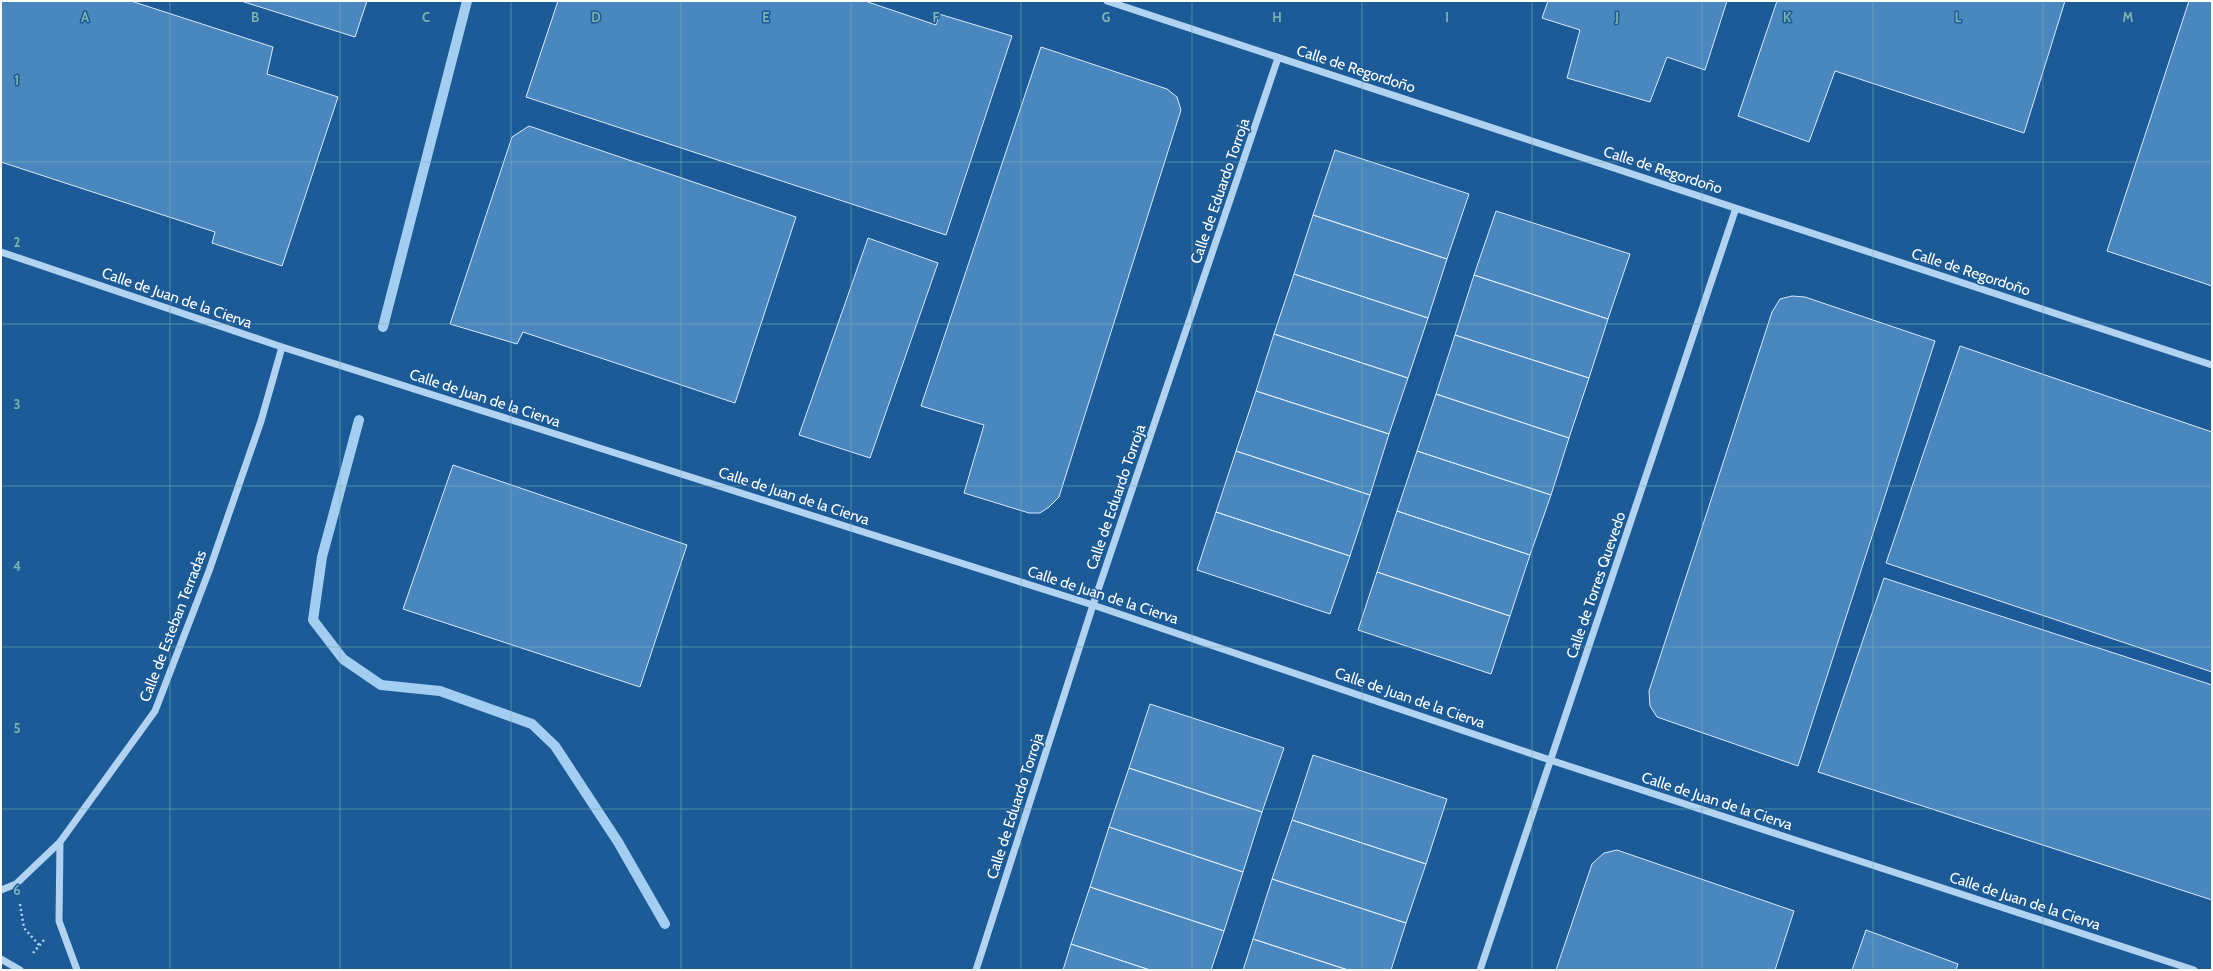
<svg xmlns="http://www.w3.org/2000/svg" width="2213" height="971" viewBox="0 0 2213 971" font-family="Cabin,sans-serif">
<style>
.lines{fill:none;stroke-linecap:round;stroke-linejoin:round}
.stream{stroke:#a4cef1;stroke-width:10}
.building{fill:#4a87bf;stroke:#d8eafb}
.path{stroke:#b1d2f0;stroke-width:2.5;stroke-dasharray:2 3;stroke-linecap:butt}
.minor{stroke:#b1d2f0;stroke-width:7}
.grid{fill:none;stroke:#7bb4af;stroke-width:1;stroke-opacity:0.55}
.labels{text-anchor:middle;stroke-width:3;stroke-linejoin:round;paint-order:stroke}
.street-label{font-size:15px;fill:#fff;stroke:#1c5b97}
.grid-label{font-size:13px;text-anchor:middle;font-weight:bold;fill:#7bb4af;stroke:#1c5b97;stroke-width:3;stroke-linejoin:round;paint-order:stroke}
</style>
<rect width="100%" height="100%" fill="#1c5b97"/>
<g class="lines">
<path class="stream" d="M383 327 467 1
M359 420 322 557 313 620 343 659 381 685 440 691 532 724 555 746 618 842 665 924"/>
</g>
<path class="building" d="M1 1H131L273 47 267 74 338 97 282 266 212 243 215 232 1 162Z
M241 1H367L355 37Z
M558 1H865L936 25 939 14 1012 36 946 235 526 97Z
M1548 1H1727L1705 70 1667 57 1650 102 1567 78 1580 30 1542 18Z
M1777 1H2065L2024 133 1835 71 1809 142 1738 116Z
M2189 1H2212V286L2107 251Z
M1041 47 1167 89 1177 97 1181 110 1059 497 1049 507 1040 513H1029L964 493 984 425 921 406Z
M529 126 796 217 735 403 523 332 517 344 450 324 512 137Z
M1335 150 1469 194 1447 259 1313 215Z
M1496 211 1630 254 1608 319 1474 275Z
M1313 215 1447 259 1428 318 1294 274Z
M868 238 938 263 870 458 799 435Z
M1294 274 1428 318 1408 378 1274 334Z
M1474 275 1608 319 1589 378 1455 335Z
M1792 296 1805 297 1935 341 1798 766 1657 717 1650 706 1649 691 1772 312 1780 299Z
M1274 334 1408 378 1389 434 1256 391Z
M1455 335 1589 378 1569 438 1436 394Z
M1960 346 2212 432V672L1886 563Z
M1256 391 1389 434 1370 495 1236 451Z
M1436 394 1569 438 1551 495 1417 451Z
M1236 451 1370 495 1350 556 1216 512Z
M1417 451 1551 495 1530 555 1397 511Z
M453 465 687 545 640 687 403 609Z
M1397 511 1530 555 1510 616 1377 572Z
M1216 512 1350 556 1330 614 1197 570Z
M1377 572 1510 616 1491 674 1358 630Z
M1884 578 2212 685V900L1818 772Z
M1150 704 1284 748 1262 812 1129 768Z
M1313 755 1447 799 1426 864 1292 820Z
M1129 768 1262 812 1243 872 1109 827Z
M1292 820 1426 864 1406 923 1272 879Z
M1109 827 1243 872 1224 931 1090 887Z
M1617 850 1794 911 1775 970H1556L1592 864 1604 853Z
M1272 879 1406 923 1391 970H1348L1253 939Z
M1090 887 1224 931 1211 970H1150L1071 944Z
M1866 930 1958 964 1956 970H1852Z
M1253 939 1348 970H1243Z
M1071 944 1150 970H1063Z"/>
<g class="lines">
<path class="path" d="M20 904 24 928 39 945
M33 953 44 940"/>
<path class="minor" d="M1107 1 2212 365
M1 252 282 347 1093 605 1550 760 2194 970
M60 842 59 921 77 970
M1 890 16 884 60 842 155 711 209 571 261 421 282 347
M1 959 20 970
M976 970 1093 605 1278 58
M1480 970 1736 208"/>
</g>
<path class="grid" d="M170 1V970M340 1V970M511 1V970M681 1V970M851 1V970M1021 1V970M1192 1V970M1362 1V970M1532 1V970M1702 1V970M1873 1V970M2043 1V970M1 162H2212M1 324H2212M1 486H2212M1 647H2212M1 809H2212"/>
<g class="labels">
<g class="street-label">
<text transform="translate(1356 69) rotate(18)" y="5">Calle de Regordoño</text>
<text transform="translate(1663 170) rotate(18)" y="5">Calle de Regordoño</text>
<text transform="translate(1220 191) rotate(-71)" y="5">Calle de Eduardo Torroja</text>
<text transform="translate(1971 272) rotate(18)" y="5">Calle de Regordoño</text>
<text transform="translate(177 298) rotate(19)" y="5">Calle de Juan de la Cierva</text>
<text transform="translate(485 398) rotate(18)" y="5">Calle de Juan de la Cierva</text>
<text transform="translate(794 496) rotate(18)" y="5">Calle de Juan de la Cierva</text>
<text transform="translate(1116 497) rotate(-71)" y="5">Calle de Eduardo Torroja</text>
<text transform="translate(1596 585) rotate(-71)" y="5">Calle de Torres Quevedo</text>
<text transform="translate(1103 595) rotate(18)" y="5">Calle de Juan de la Cierva</text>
<text transform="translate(173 626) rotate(-69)" y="5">Calle de Esteban Terradas</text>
<text transform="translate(1410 698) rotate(19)" y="5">Calle de Juan de la Cierva</text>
<text transform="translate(1717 801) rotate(18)" y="5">Calle de Juan de la Cierva</text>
<text transform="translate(1015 806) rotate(-72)" y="5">Calle de Eduardo Torroja</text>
<text transform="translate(2025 901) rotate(18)" y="5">Calle de Juan de la Cierva</text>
</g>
</g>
<g class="grid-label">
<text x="85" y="22">A</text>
<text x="255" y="22">B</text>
<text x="426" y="22">C</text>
<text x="596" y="22">D</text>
<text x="766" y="22">E</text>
<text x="936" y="22">F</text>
<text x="1106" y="22">G</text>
<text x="1277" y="22">H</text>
<text x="1447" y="22">I</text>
<text x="1617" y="22">J</text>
<text x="1787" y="22">K</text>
<text x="1958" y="22">L</text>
<text x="2128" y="22">M</text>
<text x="17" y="85">1</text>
<text x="17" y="247">2</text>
<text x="17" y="409">3</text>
<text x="17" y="571">4</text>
<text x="17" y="733">5</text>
<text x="17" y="895">6</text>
</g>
<rect width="2213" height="971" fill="none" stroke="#ffffff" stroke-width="4"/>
</svg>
